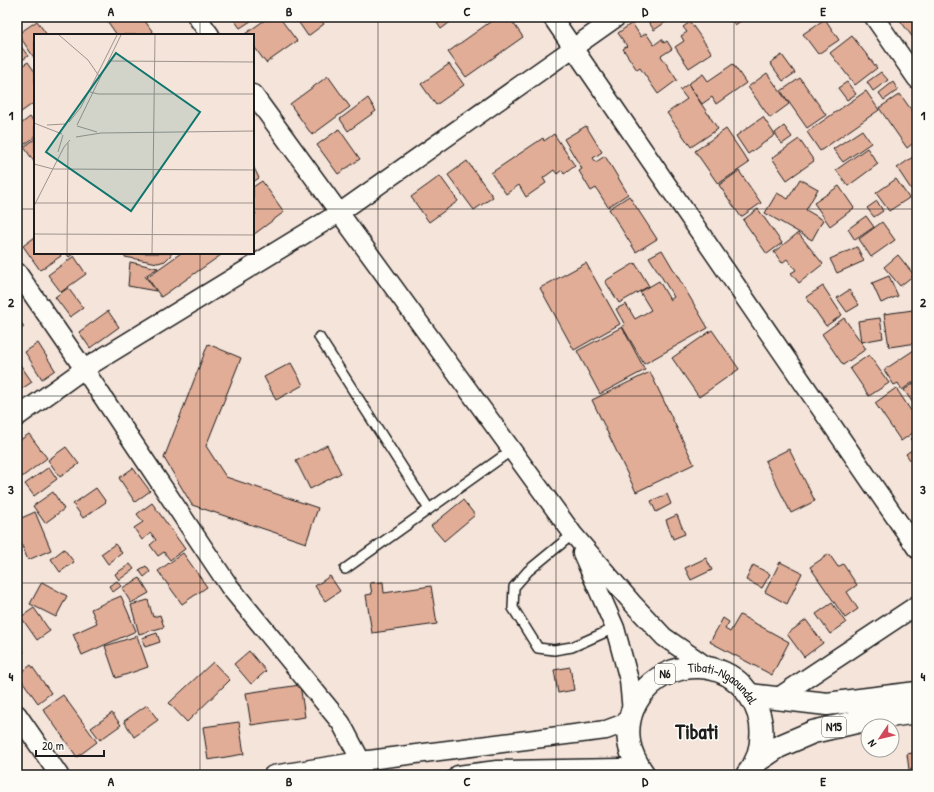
<svg xmlns="http://www.w3.org/2000/svg" width="934" height="792" viewBox="0 0 934 792" font-family="'Patrick Hand',sans-serif">
<style>
.building{fill:#e2ad97;stroke:#1c1c1c}
.lines{fill:none;stroke-linecap:round;stroke-linejoin:round}
.service-casing{stroke:#1c1c1c;stroke-width:12}
.minor-casing{stroke:#1c1c1c;stroke-width:21}
.trunk-casing{stroke:#1c1c1c;stroke-width:25}
.service{stroke:#fdfcf7;stroke-width:9}
.minor{stroke:#fdfcf7;stroke-width:18}
.trunk{stroke:#fdfcf7;stroke-width:22}
.grid{fill:none;stroke:#1c1c1c;stroke-width:1;stroke-opacity:0.55}
.labels{text-anchor:middle;stroke-width:3;stroke-linejoin:round;paint-order:stroke}
.shield{fill:#fdfcf7;stroke:#605f5e;stroke-width:1}
.shield-label{font-size:12px;font-weight:bold;fill:#1c1c1c}
.street-label{font-size:13px;fill:#1c1c1c;stroke:#fdfcf7}
.town-label{font-size:21px;font-weight:bold;fill:#1c1c1c;stroke:#fdfcf7}
.inset-road{fill:none;stroke:#9e948e;stroke-width:1}
.view{fill:#0f766e;fill-opacity:0.15;stroke:#0f766e;stroke-width:2}
.inset-edge{fill:none;stroke:#1c1c1c;stroke-width:2}
.neatline{fill:none;stroke:#1c1c1c;stroke-width:1.5}
.grid-label{font-size:13px;text-anchor:middle;font-weight:bold;fill:#1c1c1c}
</style>
<rect width="100%" height="100%" fill="#f5e4da"/>
<filter id="ink" filterUnits="userSpaceOnUse"><feTurbulence type="fractalNoise" baseFrequency=".025" numOctaves="2"/><feDisplacementMap in="SourceGraphic" scale="8" xChannelSelector="R" yChannelSelector="G"/><feConvolveMatrix kernelMatrix="1 2 1 2 8 2 1 2 1" color-interpolation-filters="sRGB"/></filter>
<g filter="url(#ink)">
<path class="building" d="M115 17H142L155 35H117L108 22Z
M232 17H257L240 28Z
M269 17H279L297 41 266 63 253 45V35L245 34Z
M295 17H319L324 24 308 36Z
M433 17H457L441 29Z
M480 17H491L484 22Z
M497 17H509L523 37 466 77 448 52Z
M645 17H673L654 30Z
M677 17H689L681 23Z
M734 17H744L745 18 735 25 731 19Z
M902 17H917V43L899 19Z
M825 19 839 40 818 54 803 34Z
M37 21 47 35H35V59L18 34Z
M690 22 712 53 689 68 675 47 684 41 681 36 687 32 683 27Z
M632 23 641 37 646 33 654 45 662 39 664 43 667 41 672 49 661 56 677 80 658 94 640 68 637 70 623 49 627 46 618 33Z
M852 36 877 68 855 85 830 53Z
M17 41 28 56 17 64Z
M782 55 795 73 783 81 770 63Z
M28 62 35 72V102L17 115V69Z
M449 64 464 85 436 105 421 84Z
M733 64 746 83 716 104 712 97 702 104 688 84 703 74 708 81Z
M881 72 888 80 873 91 867 82Z
M767 73 789 104 770 118 748 87Z
M328 76 350 107 312 135 290 104Z
M800 78 826 115 807 128 781 91Z
M847 82 856 94 847 100 838 88Z
M893 82 898 90 884 100 879 93Z
M688 84 718 129 691 147 667 113 687 99 680 90Z
M866 91 879 110 820 151 807 132Z
M900 94 917 118V140L907 148 879 108Z
M368 98 376 111 348 131 340 119Z
M30 117 35 123V137L18 149 17 147V127Z
M763 117 775 135 748 154 736 136Z
M586 126 602 152 593 158 596 162 605 156 628 194 608 207 596 188 591 191 579 171 582 169 564 139Z
M784 126 792 137 782 144 775 133Z
M339 129 360 159 338 174 317 145Z
M726 129 749 163 718 184 695 151Z
M862 130 871 143 843 162 833 149Z
M554 134 575 166 564 174 562 170 557 174 554 170 543 178 546 183 526 197 519 185 506 194 491 173 543 138 544 141Z
M35 139V163L24 147Z
M799 139 814 161 787 180 772 158Z
M867 148 878 164 848 186 836 170Z
M917 154V185L911 189 897 168Z
M467 161 493 197 474 210 448 175Z
M253 166 259 178 253 182Z
M739 171 761 203 741 217 719 185Z
M440 176 458 201 429 222 411 197Z
M800 179 818 189 806 210 823 220 812 240 765 213 777 193 788 199Z
M896 179 909 198 889 211 876 193Z
M17 180 22 188 17 191Z
M262 181 284 212 253 235V216L256 214 253 209V187Z
M839 186 854 208 830 226 814 203Z
M629 196 657 239 636 252 609 209Z
M877 201 883 211 874 217 867 208Z
M758 209 782 243 767 254 743 220Z
M866 216 874 227 855 240 848 229Z
M882 222 895 240 871 257 859 239Z
M798 233 823 264 799 283 791 273 796 270 787 259 782 263 774 252Z
M35 237V253H59L61 256 40 270 23 246Z
M857 247 864 261 837 273 830 259Z
M662 250 708 328 644 364 622 326 625 325 616 309 626 304 635 319 651 310 640 292 659 281 670 300 674 297 649 257Z
M66 253H74L69 257Z
M125 253H171V255L165 261 158 263 125 257Z
M181 253H220L221 255 161 297 147 277Z
M898 255 914 275 900 286 884 267Z
M74 256 86 274 61 292 48 275Z
M130 262 158 268 145 276 156 291 128 286Z
M586 263 620 324 574 350 540 288Z
M635 263 649 286 619 303 605 281Z
M889 276 898 296 881 303 872 283Z
M823 286 842 315 826 326 806 297Z
M68 288 83 308 70 317 55 297Z
M849 290 859 305 847 312 837 298Z
M913 310 917 343 889 347 884 314Z
M108 311 119 327 90 348 79 332Z
M17 316 24 327 17 332Z
M844 318 866 349 843 365 822 334Z
M880 318 883 338 861 342 858 321Z
M622 327 645 370 600 394 577 351Z
M712 330 739 369 699 397 672 358Z
M38 343 55 370 42 379 25 352Z
M208 344 241 358 206 446 226 477 318 508 306 543 192 505 164 458Z
M917 348V379L902 390 898 383 894 385 884 370Z
M869 355 889 383 869 396 850 368Z
M17 360 32 382 17 392Z
M291 363 303 385 276 400 264 377Z
M650 372 694 464 636 492 592 400Z
M917 381V409L904 390Z
M896 388 917 420V430L901 441 875 403Z
M29 434 47 458 22 477 17 470V442Z
M917 435V447L911 439Z
M327 445 341 473 310 489 296 461Z
M66 447 79 464 60 477 48 460Z
M789 449 815 501 791 513 765 461Z
M913 449 917 455V470L906 454Z
M49 467 57 479 34 496 25 484Z
M133 468 150 491 135 502 119 478Z
M96 488 106 502 83 518 73 504Z
M53 492 64 509 45 523 33 506Z
M667 494 671 504 656 512 651 501Z
M463 500 475 515 444 541 431 526Z
M152 503 185 549 170 560 164 552 158 556 150 545 156 540 151 533 142 540 134 528 143 522 137 514Z
M35 512 51 550 28 560 17 534V520Z
M677 515 685 534 673 539 666 520Z
M115 544 122 553 108 564 101 554Z
M64 549 74 562 60 572 51 559Z
M183 553 207 587 182 604 158 571Z
M829 554 838 567 843 564 857 585 847 592 858 609 845 618 810 567Z
M706 558 712 570 691 580 685 568Z
M780 562 802 573 787 604 765 592Z
M130 564 134 569 119 580 115 574Z
M753 565 770 574 762 588 746 580Z
M146 566 150 572 144 577 139 570Z
M330 576 340 591 325 601 315 586Z
M140 578 149 593 131 603 122 588Z
M117 581 121 586 113 592 109 586Z
M42 582 67 596 56 617 30 604Z
M383 582 384 593 431 586 437 624 372 633 366 595 372 594 370 583Z
M121 596 136 631 82 655 73 634 97 623 91 609Z
M148 600 153 617 160 615 164 627 139 634 131 605Z
M832 603 846 623 830 634 816 614Z
M34 608 50 631 37 640 21 617Z
M740 615 789 642 772 675 710 642 723 618 729 622 725 629 730 632Z
M806 620 823 643 804 657 787 634Z
M157 633 160 642 145 647 142 638Z
M137 636 148 667 116 678 105 646Z
M17 643 24 652 17 657Z
M249 651 266 671 251 684 234 664Z
M213 662 230 680 187 722 169 703Z
M31 665 51 693 38 703 18 675Z
M570 667 574 690 558 693 554 670Z
M300 685 305 717 251 725 246 693Z
M63 695 97 742 77 757 43 709Z
M147 705 158 720 134 737 124 721Z
M112 713 121 725 100 740 91 728Z
M239 722 244 754 208 760 203 727Z
M917 752V768L909 770 907 754Z"/>
<g class="lines">
<g class="service-casing">
<path id="service" d="M319 337 429 509
M573 534 528 571 514 587 513 608 538 648 554 650 572 647 615 628
M345 569 512 450"/>
</g>
<g class="minor-casing">
<path id="minor" d="M197 17 210 35
M552 17 917 549
M874 17 917 79
M253 94 573 534 634 605 664 637 709 668
M17 272 84 369 229 586 341 723 361 761 362 775
M17 417 84 369 339 213 617 17
M582 553 615 628 629 680 632 712
M777 698 917 605
M17 714 59 775
M273 775 361 761 606 730 630 721
M458 775 497 770 621 768 637 775"/>
</g>
<g class="trunk-casing">
<g id="trunk">
<path d="M750 695 827 704 917 693"/>
<path d="M757 761 778 747 813 732 869 719 917 712"/>
<path id="s1" d="M644 775C637 765 631 755 629 742 623 700 659 665 700 667 716 668 732 675 743 687 752 697 759 710 761 724 763 743 760 760 747 775"/>
</g>
</g>
<use href="#service" class="service"/>
<use href="#minor" class="minor"/>
<use href="#trunk" class="trunk"/>
</g>
</g>
<path class="grid" d="M200 17V35M378 17V775M556 17V775M734 17V775M17 209H35M253 209H917M200 253V775M17 396H917M17 583H917"/>
<g class="labels">
<g class="shield">
<rect x="655" y="664" width="20" height="20" rx="3"/>
<rect x="822" y="717" width="24" height="20" rx="3"/>
</g>
<g class="shield-label">
<text x="665" y="678">N6</text>
<text x="834" y="731">N15</text>
</g>
<g class="street-label">
<text dy="5" stroke="none"><textPath href="#s1" startOffset="182">Tibati-Ngaoundal</textPath></text>
</g>
<g class="town-label">
<text x="697" y="739">Tibati</text>
</g>
</g>
<g transform="translate(34 34)">
<rect width="220" height="220" fill="#f5e4da"/>
<path class="inset-road" d="M25 1 54 26 65 42M74 27 220 28M56 58 64 60H220M35 88 47 73 83 1M0 89 28 100M13 91 31 90M43 91 87 1M43 92 63 98M42 103 67 99 220 97M24 118 29 101M0 130 19 135 220 136M0 169H220M0 172 30 113 36 106M0 200 220 201M33 219 34 109M118 219 121 1"/>
<path class="view" d="M82 19 166 78 97 177 12 118Z"/>
<rect width="220" height="220" class="inset-edge"/>
</g>
<rect width="934" height="792" fill="none" stroke="#fdfcf7" stroke-width="44"/>
<g transform="translate(880 738) rotate(235)"><circle r="19" fill="#fdfcf7" stroke="#a3a29f"/>
<path d="M0-3L7 15L0 10L-7 15Z" fill="#d1495b"/>
<text y="-6" font-size="11" font-weight="bold" text-anchor="middle" fill="#1c1c1c">N</text>
</g>
<path d="M36 750v6h68v-6" fill="none" stroke="#1c1c1c" stroke-width="2"/>
<text x="42" y="750" font-size="12" fill="#1c1c1c" stroke="#fdfcf7" stroke-width="3" paint-order="stroke">20 m</text>
<rect x="22" y="22" width="890" height="748" class="neatline"/>
<g class="grid-label">
<text x="111" y="16">A</text>
<text x="289" y="16">B</text>
<text x="467" y="16">C</text>
<text x="645" y="16">D</text>
<text x="823" y="16">E</text>
<text x="11" y="120">1</text>
<text x="923" y="120">1</text>
<text x="11" y="307">2</text>
<text x="923" y="307">2</text>
<text x="11" y="494">3</text>
<text x="923" y="494">3</text>
<text x="11" y="681">4</text>
<text x="923" y="681">4</text>
<text x="111" y="786">A</text>
<text x="289" y="786">B</text>
<text x="467" y="786">C</text>
<text x="645" y="786">D</text>
<text x="823" y="786">E</text>
</g>
</svg>
